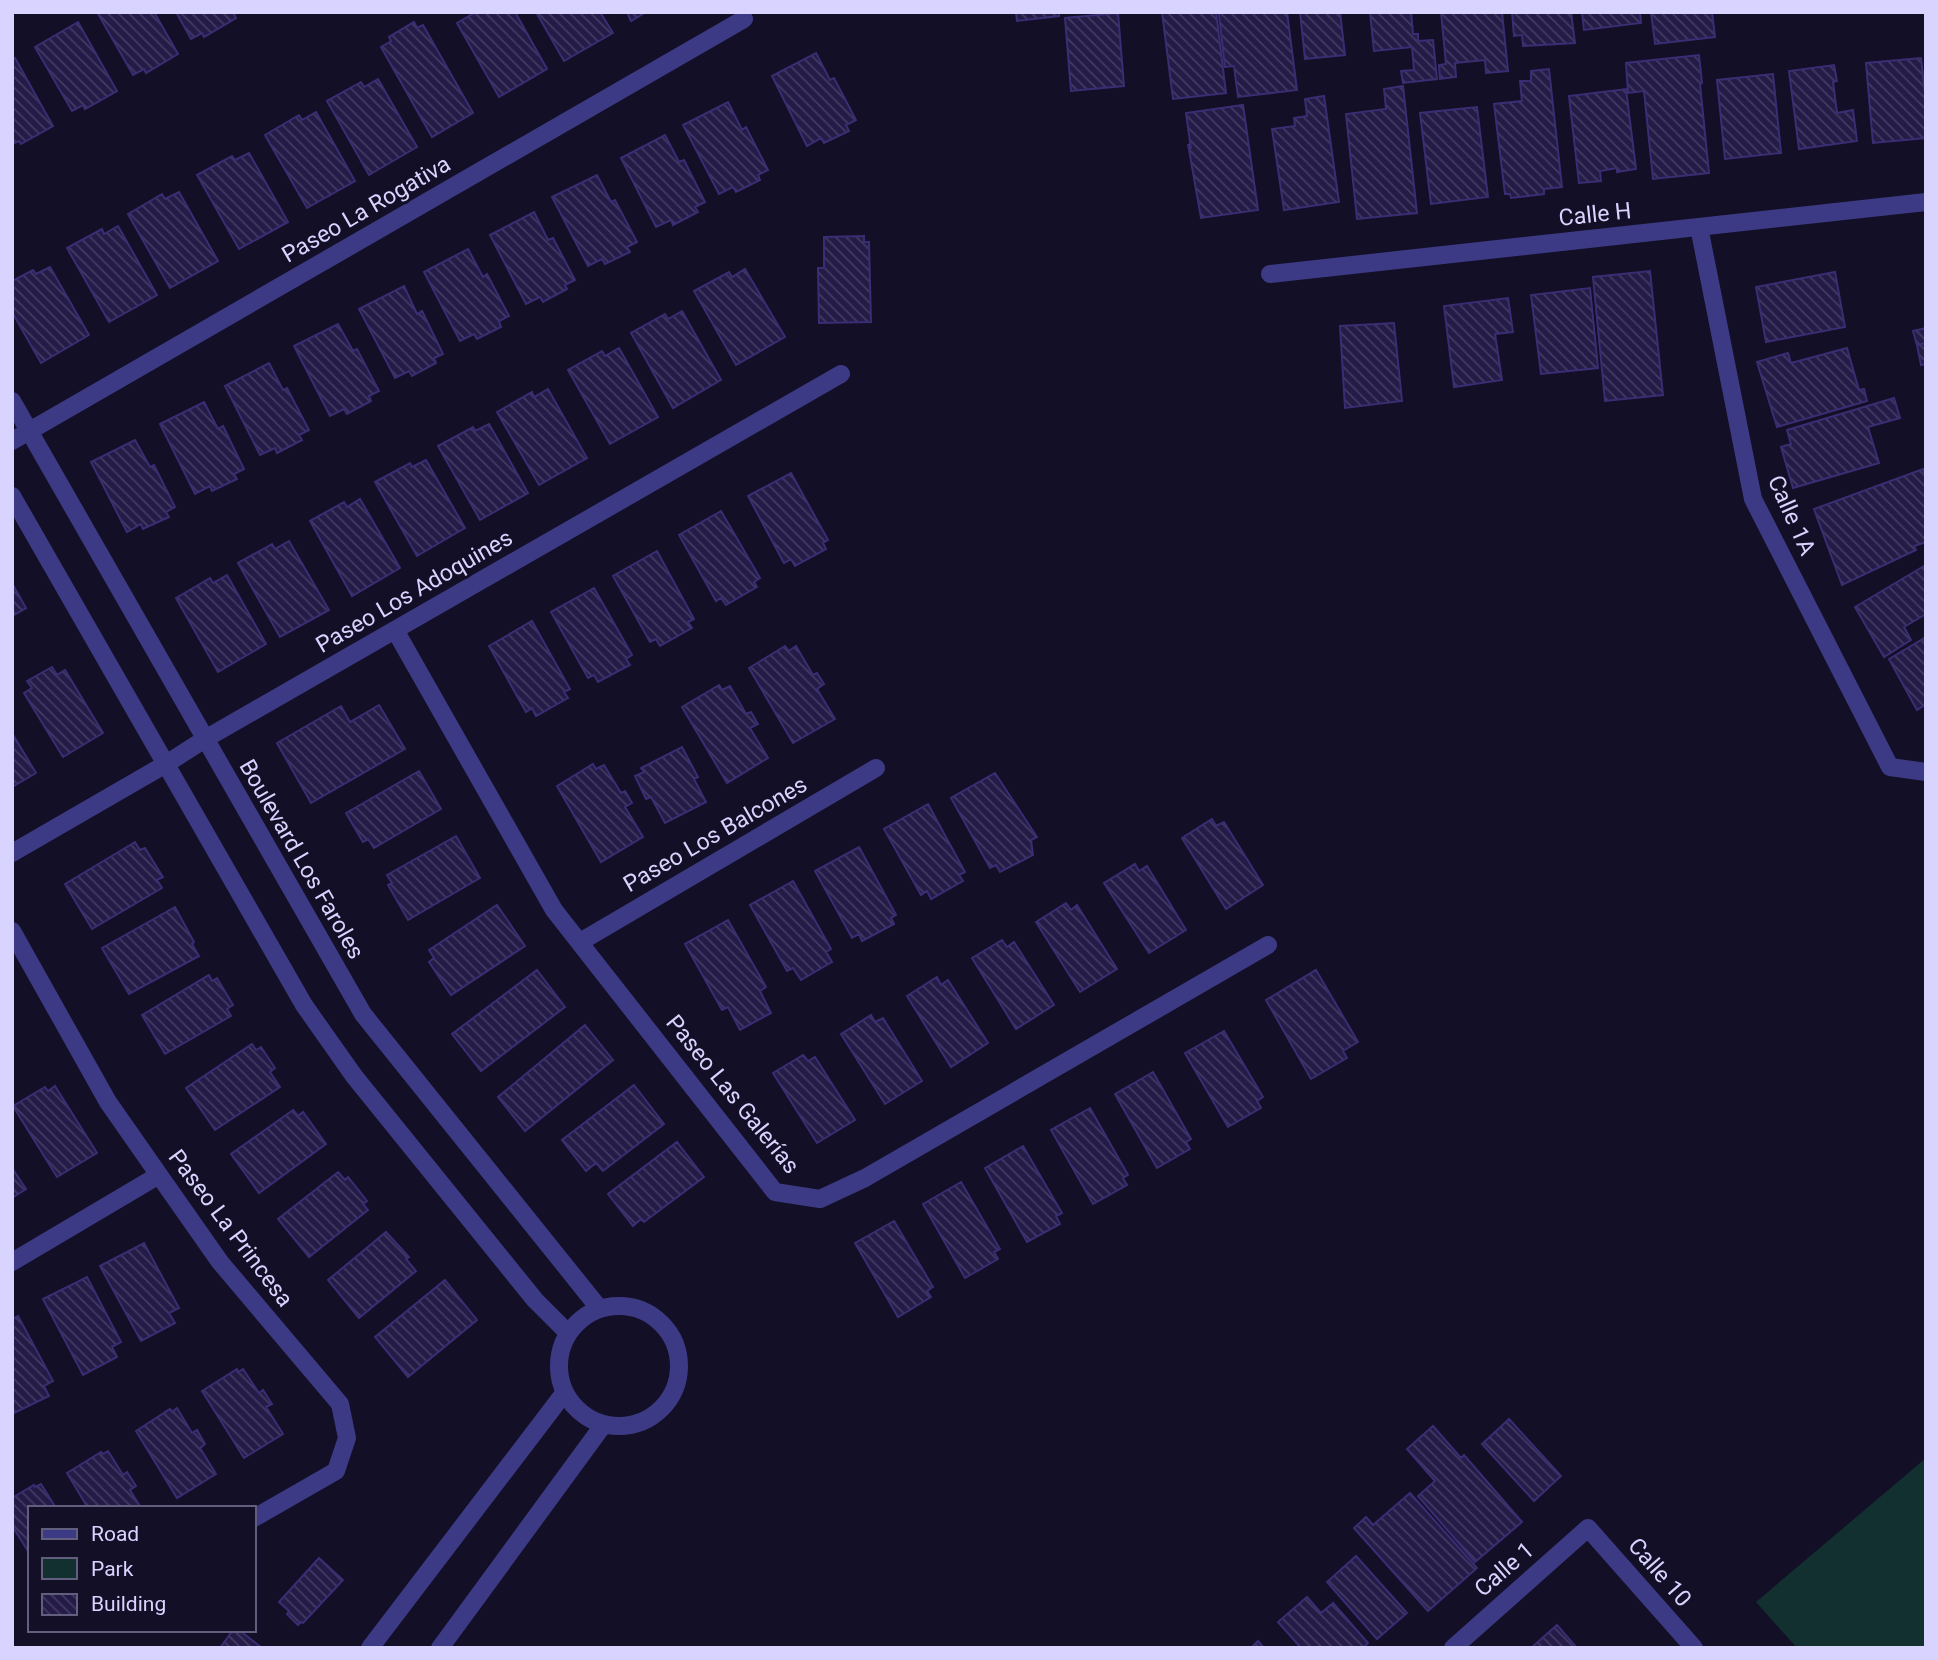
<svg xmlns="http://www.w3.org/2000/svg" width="1938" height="1660" viewBox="0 0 1938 1660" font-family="Roboto,sans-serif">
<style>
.green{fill:#12302f}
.building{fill:url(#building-back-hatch);stroke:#3b2d73;stroke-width:2}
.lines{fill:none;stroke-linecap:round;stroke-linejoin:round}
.minor{stroke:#3d3a85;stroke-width:18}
.labels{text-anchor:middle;stroke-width:6;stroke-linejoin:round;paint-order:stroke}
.street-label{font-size:23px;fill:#d9d4ff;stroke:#130f26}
</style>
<defs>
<pattern id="building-back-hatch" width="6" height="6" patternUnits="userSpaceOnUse" patternTransform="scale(1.75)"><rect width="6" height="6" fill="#241b47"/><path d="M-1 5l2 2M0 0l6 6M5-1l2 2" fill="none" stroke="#433b63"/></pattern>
</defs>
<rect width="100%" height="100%" fill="#130f26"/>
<path class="green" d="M1926 1458V1648H1797L1756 1602Z"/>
<path class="building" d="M97 12H154L178 54 146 73 144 69 133 75Z
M176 12H233L236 18 204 37 202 33 191 39Z
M476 12H515L547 69 499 97 457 23Z
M536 12H600L613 33 564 61Z
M627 12H646L631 21Z
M1016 12H1059V16L1017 21Z
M1162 12H1216L1226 93 1173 99Z
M1228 12H1287L1297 90 1238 97 1234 66 1225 67 1219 14Z
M1300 12H1340L1345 55 1305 59Z
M1370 12H1411L1413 34H1418V41L1433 40 1437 79 1403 83 1401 71 1414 70 1412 47 1374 51Z
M1441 12H1502L1508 71 1486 73 1485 60 1455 63 1456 77 1440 79 1439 65 1446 64Z
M1512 12H1571L1575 43 1523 46 1522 35 1514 36Z
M1582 12H1640L1641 23 1584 30Z
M1651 12H1712L1715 37 1655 44Z
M1118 13 1124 86 1071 91 1065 18Z
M78 22 117 91 85 109 83 105 72 111 35 47Z
M414 22 417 28 423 25 473 113 432 137 381 47 391 41 389 37Z
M816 53 830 80 834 78 856 120 846 125 849 131 824 143 821 138 807 146 772 76Z
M1699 55 1702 83 1700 84 1709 173 1653 179 1644 91 1628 93 1626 63Z
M15 58 53 126 21 144 19 141 12 144V59Z
M1921 58 1926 103V138L1873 143 1866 63Z
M1834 65 1837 81 1833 82 1837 113 1853 110 1857 141 1799 149 1789 71Z
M1549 69 1562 187 1544 189V194L1511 198 1510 194H1505L1494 104 1522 101 1520 81H1531V71Z
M1773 74 1781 153 1725 159 1717 80Z
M378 79 417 147 369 175 327 101 361 82 364 87Z
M1403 86 1417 213 1357 219 1346 114 1386 109 1384 89Z
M1626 89 1636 169 1617 172V168L1600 171 1601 181 1579 183 1569 96Z
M1324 96 1339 202 1284 210 1272 129 1295 126 1294 118 1307 116 1305 99Z
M728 102 742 130 746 127 768 170 758 175 760 180 736 192 733 187 719 194 683 125Z
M1243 105 1258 210 1201 218 1188 144 1191 149 1186 113Z
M1477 107 1488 197 1431 204 1420 113Z
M316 112 355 181 307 208 265 135 299 115 302 120Z
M665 135 679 162 684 160 705 202 695 207 698 212 673 225 671 220 656 227 621 158Z
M249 153 288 222 239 249 197 175 232 156 235 160Z
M597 175 611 202 615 200 637 242 627 247 630 252 605 264 602 259 588 266 552 197Z
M179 192 218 261 170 288 128 214 162 194 165 199Z
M534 212 548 240 553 238 575 280 565 285 567 289 543 302 540 297 526 304 490 235Z
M118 226 157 295 109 322 67 248 102 229 104 234Z
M864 236V242H869L871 322 819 323 818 268H824V237Z
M468 249 483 277 487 274 509 316 499 321 501 327 477 339 474 334 460 341 424 272Z
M50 267 89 335 41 363 12 312V281L33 270 36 274Z
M745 269 785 337 736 365 694 291 729 272 732 277Z
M1650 271 1663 395 1605 401 1593 277Z
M1835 272 1845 327 1766 342 1756 287Z
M404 286 417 314 422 311 443 354 434 358 436 363 412 376 409 371 395 378 359 309Z
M1590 288 1598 368 1541 374 1531 295Z
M1508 298 1513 332 1495 334 1502 380 1454 387 1444 306Z
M682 311 721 380 673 408 631 333 665 314 668 319Z
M1394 323 1402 401 1345 408 1340 326Z
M338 324 353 351 357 349 379 391 369 396 371 401 347 414 344 409 330 416 294 346Z
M1926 328V343L1917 345 1913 331Z
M1926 343V364L1921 365 1917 345Z
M619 348 658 417 610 444 568 370 602 351 605 356Z
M1847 348 1859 390 1864 389 1867 401 1777 427 1757 362 1788 353 1791 363Z
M269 363 283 390 287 388 309 430 299 435 302 440 277 453 275 448 260 455 225 386Z
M548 389 587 458 539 485 497 412 532 392 534 397Z
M1894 398 1900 418 1868 427 1879 463 1793 488 1781 447 1791 444 1787 430Z
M204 402 218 429 223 426 244 469 234 474 237 479 212 491 210 486 195 494 160 424Z
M489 424 528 493 480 520 438 446 473 427 475 431Z
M135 440 150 467 154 465 175 507 166 512 169 517 143 529 141 524 127 532 91 462Z
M426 460 465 528 417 556 375 482 410 463 412 467Z
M1923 469 1926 477V542L1914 546 1916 550 1842 585 1814 509Z
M791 473 828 540 823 543 826 549 795 566 791 559 784 563 748 496Z
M360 499 400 568 352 596 310 521 344 502 347 507Z
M721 511 760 578 754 582 757 587 726 605 721 598 716 601 679 535Z
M289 541 329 610 280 637 238 563 272 544 275 549Z
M657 551 694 619 688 622 692 628 660 646 656 639 650 642 613 576Z
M1924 566 1926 569V614L1904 627 1911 640 1884 657 1855 607Z
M227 575 266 644 218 672 176 598 210 578 213 583Z
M12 583 26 608 12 616Z
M594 588 632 655 626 659 630 665 598 682 594 675 588 678 551 612Z
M532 621 570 689 564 692 568 698 536 716 532 708 526 712 489 646Z
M1926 637V704L1917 710 1889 659Z
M785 646 789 651 796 646 813 675 817 673 824 684 817 689 835 719 793 743 749 668Z
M52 667 57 675 65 670 103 733 63 757 24 693 32 688 27 681Z
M719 685 722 690 730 686 746 714 751 712 758 724 750 728 768 758 727 783 682 707Z
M379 705 405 749 311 803 277 743 341 706 350 722Z
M12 733 36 773 12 787Z
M682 747 698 777 694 779 706 802 665 823 651 797 646 799 635 776 644 772 641 768Z
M593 764 596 769 604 765 621 793 625 791 632 803 625 807 643 837 601 862 557 786Z
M419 771 441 809 374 848 368 839 363 842 346 813Z
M995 773 1037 837 1031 840 1033 855 1000 872 996 865 990 868 951 798Z
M928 804 965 872 959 875 963 881 931 899 927 891 921 895 884 829Z
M1212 819 1216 826 1224 822 1263 885 1226 909 1182 838Z
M456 836 480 878 408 920 388 885 392 883 387 875Z
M135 842 140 850 145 848 163 877 157 880 162 888 92 929 65 884Z
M859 847 896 915 891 918 894 924 862 941 859 934 852 938 815 871Z
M1135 864 1139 871 1147 866 1186 930 1149 953 1104 883Z
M793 881 831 949 826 952 832 962 801 980 793 968 787 971 750 905Z
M1066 903 1071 910 1077 905 1117 969 1080 992 1036 922Z
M497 905 525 946 451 995 429 962 434 958 429 950Z
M175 907 194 942 192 944 199 956 129 994 102 948Z
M728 920 766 987 760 991 771 1013 740 1030 728 1007 722 1010 685 944Z
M1002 940 1007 947 1014 942 1054 1005 1016 1029 972 958Z
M537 970 565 1007 481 1071 452 1034Z
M1316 970 1358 1042 1343 1051 1347 1058 1311 1079 1266 1000Z
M209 975 212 981 217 978 233 1005 227 1009 231 1016 165 1054 142 1015Z
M937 977 941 985 948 980 988 1043 951 1067 907 996Z
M871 1015 875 1022 883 1018 922 1081 885 1104 841 1034Z
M585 1025 613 1060 525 1131 498 1097Z
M1224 1031 1263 1097 1257 1101 1261 1108 1228 1127 1185 1053Z
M252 1044 256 1050 261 1047 275 1068 270 1072 280 1087 215 1130 186 1088Z
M803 1055 808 1061 815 1057 855 1120 817 1143 773 1073Z
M1153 1072 1191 1139 1186 1142 1190 1149 1157 1168 1115 1094Z
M634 1085 664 1124 603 1171 596 1163 586 1171 562 1140Z
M55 1086 97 1153 57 1177 13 1106 45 1087 48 1091Z
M1090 1108 1128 1175 1123 1178 1127 1185 1093 1204 1051 1130Z
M293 1110 298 1116 303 1112 326 1144 259 1193 231 1154Z
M677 1142 704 1177 644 1222 641 1219 633 1226 608 1194Z
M1023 1146 1062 1213 1056 1216 1060 1224 1027 1242 985 1168Z
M12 1168 26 1189 12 1198Z
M338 1172 345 1180 348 1177 367 1201 363 1204 368 1210 309 1257 278 1219Z
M961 1182 1000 1249 994 1252 998 1259 965 1278 923 1204Z
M894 1221 933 1287 927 1291 931 1297 898 1317 855 1243Z
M386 1232 409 1257 406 1259 416 1271 359 1318 328 1280Z
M144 1243 179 1308 169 1313 175 1323 141 1341 100 1266Z
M87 1277 121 1342 112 1347 117 1357 83 1375 43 1299Z
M445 1280 477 1320 408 1377 375 1337Z
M18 1316 53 1381 44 1386 49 1396 14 1413 12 1410V1319Z
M237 1369 238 1372 243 1369 259 1393 263 1390 272 1404 266 1407 283 1434 244 1458 202 1391Z
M177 1408 192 1433 197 1430 205 1444 200 1448 216 1474 177 1498 136 1431 170 1409 172 1412Z
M1509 1419 1561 1476 1534 1501 1482 1444Z
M1433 1426 1461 1458 1464 1455 1522 1522 1475 1562 1418 1496 1435 1481 1407 1449Z
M108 1451 123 1475 127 1472 136 1486 130 1490 141 1508H88L67 1473 101 1452 103 1454Z
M41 1484 56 1508H30V1554L12 1526V1498L34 1485 35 1487Z
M1410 1493 1477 1568 1428 1611 1354 1528 1366 1517 1373 1525Z
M1356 1556 1407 1613 1377 1639 1327 1582Z
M319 1558 343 1580 303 1623 301 1622 298 1625 287 1614 289 1611 279 1602Z
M1307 1597 1321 1613 1333 1603 1368 1643 1363 1648H1301L1278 1622Z
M1557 1625 1577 1648H1531Z
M233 1630H239L262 1648H220Z
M1258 1641 1264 1648H1251Z"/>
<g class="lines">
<path class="minor" d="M1699 227 1753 499 1890 767 1926 772
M1270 274 1926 202
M12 401 363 1014 599 1308
M12 441 744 19
M12 496 304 1005 354 1076 535 1300 568 1333
M395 630 554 910 775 1192 820 1199 865 1178 1268 945
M12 853 166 764 205 739 841 374
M12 931 108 1102 159 1175 220 1262 340 1404 347 1438 336 1471 254 1518
M580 942 876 768
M12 1262 159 1175
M559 1366a60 60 0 1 1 120 0a60 60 0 1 1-120 0Z
M370 1648 565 1392
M440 1648 604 1424
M1453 1648 1588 1528 1694 1648"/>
</g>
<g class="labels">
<g class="street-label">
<text transform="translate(366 209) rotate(-30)" y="8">Paseo La Rogativa</text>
<text transform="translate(1595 214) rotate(-6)" y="8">Calle H</text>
<text transform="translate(1792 515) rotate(66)" y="8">Calle 1A</text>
<text transform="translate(414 591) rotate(-30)" y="8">Paseo Los Adoquines</text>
<text transform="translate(715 834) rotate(-30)" y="8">Paseo Los Balcones</text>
<text transform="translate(302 859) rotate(60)" y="8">Boulevard Los Faroles</text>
<text transform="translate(733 1094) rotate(51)" y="8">Paseo Las Galerías</text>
<text transform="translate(231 1228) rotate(53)" y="8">Paseo La Princesa</text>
<text transform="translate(1504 1569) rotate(-41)" y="8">Calle 1</text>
<text transform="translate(1660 1572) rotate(49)" y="8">Calle 10</text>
</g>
</g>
<rect width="1938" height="1660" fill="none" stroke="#d9d4ff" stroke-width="28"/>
<rect x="28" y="1506" width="228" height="126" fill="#130f26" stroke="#625e7d" stroke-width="2"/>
<rect x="42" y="1529" width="35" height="10" fill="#3d3a85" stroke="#625e7d" stroke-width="2"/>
<text x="91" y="1541" font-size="21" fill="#d9d4ff">Road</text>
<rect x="42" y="1558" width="35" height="21" fill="#12302f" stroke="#625e7d" stroke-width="2"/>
<text x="91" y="1576" font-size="21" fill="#d9d4ff">Park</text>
<rect x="42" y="1594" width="35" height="21" fill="url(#building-back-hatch)" stroke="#625e7d" stroke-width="2"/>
<text x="91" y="1611" font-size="21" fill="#d9d4ff">Building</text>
</svg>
